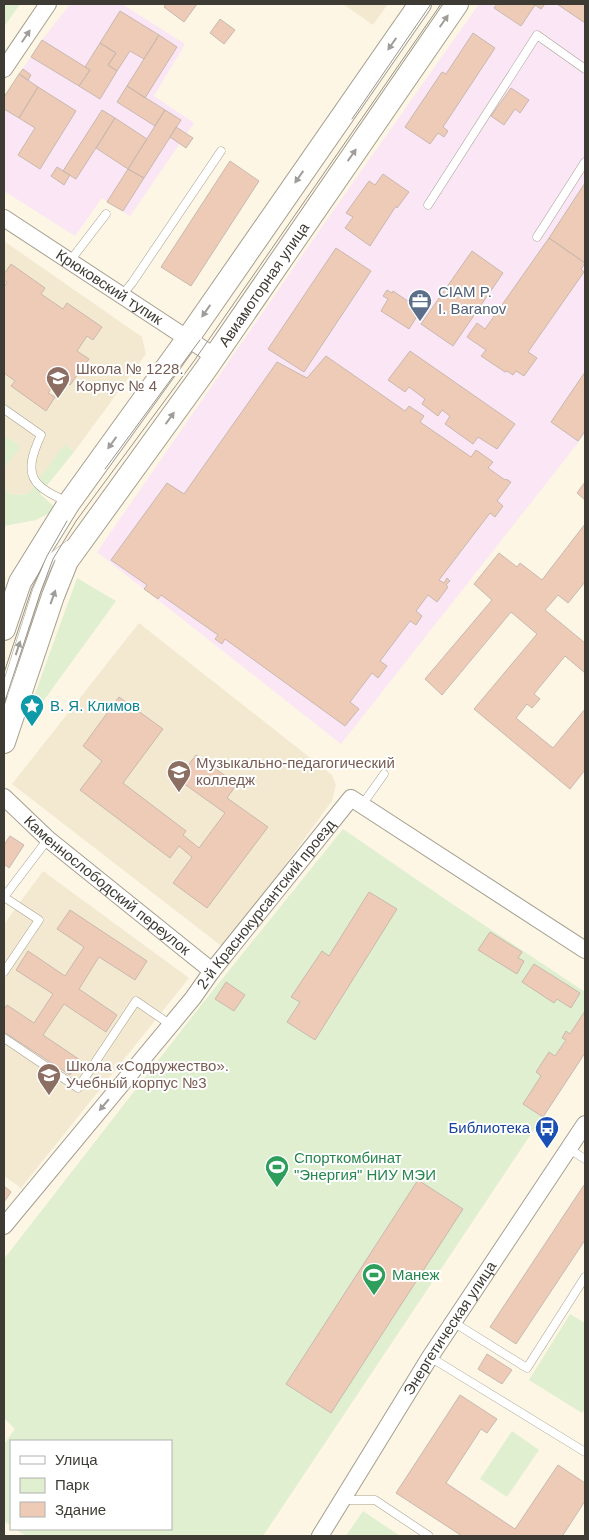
<svg xmlns="http://www.w3.org/2000/svg" width="589" height="1540" viewBox="0 0 589 1540" font-family="Arial,sans-serif">
<style>
.built{fill:#f3e9d1}
.industrial{fill:#fae6f5}
.green{fill:#dfefd0}
.building{fill:#eecbb6;stroke:#c9b8ae}
.lines{fill:none;stroke-linecap:round;stroke-linejoin:round}
.service-casing{stroke:#a69f8f;stroke-width:9}
.minor-casing{stroke:#a69f8f;stroke-width:18}
.secondary-casing{stroke:#a69f8f;stroke-width:24}
.service{stroke:#fff;stroke-width:8}
.minor{stroke:#fff;stroke-width:16}
.secondary{stroke:#fff;stroke-width:22}
.tram{stroke:#999488;stroke-width:1}
.oneway{fill:#9e9d9a}
.labels{text-anchor:middle;stroke-width:4;stroke-linejoin:round;paint-order:stroke}
.street-label{font-size:15px;fill:#3e3b34;stroke:#fff}
.service-label{font-size:15px;fill:#4e5e75;stroke:#fff;text-anchor:start}
.education-label{font-size:15px;fill:#785e54;stroke:#fff;text-anchor:start}
.culture-label{font-size:15px;fill:#0d838f;stroke:#fff;text-anchor:start}
.transit-label{font-size:15px;fill:#164399;stroke:#fff;text-anchor:end}
.leisure-label{font-size:15px;fill:#27864d;stroke:#fff;text-anchor:start}
</style>
<rect width="100%" height="100%" fill="#fdf6e5"/>
<path class="built" d="M343 4H388L373 25Z
M4 241 142 337 146 354 74 452 65 445 28 494 12 495 4 489Z
M139 623 332 775 336 785 332 801 224 948 12 784Z
M43 871 189 978 21 1188 4 1176V924Z"/>
<path class="industrial" d="M70 4H122L185 44 154 96 194 123 130 216 102 198 75 236 4 191V97L42 40Z
M479 4H585V434L341 744 97 552 333 211Z"/>
<path class="green" d="M4 4H20L4 27Z
M4 435 20 447 4 469Z
M65 444 74 452 40 494 57 509 36 520 4 526V489L12 495 28 494Z
M77 578 116 601 39 707 32 702Z
M343 829 445 899 585 992V1053L263 1536H26L15 1529H171V1441H11V1526L4 1521V1444L15 1429 4 1418V1259L202 1004Z
M570 1314 585 1323V1409L582 1413 529 1380Z
M512 1431 539 1450 507 1497 480 1479Z
M363 1511 400 1536H346Z"/>
<path class="building" d="M166 4H197L184 22 164 7Z
M497 4H545L541 9 535 5 521 26 494 8Z
M557 4H585V23Z
M120 11 159 35 144 59 130 51 117 71 108 65 116 53 100 43Z
M220 19 235 30 224 44 210 33Z
M473 33 495 48 443 127 448 131 444 137 438 133 430 144 405 127 442 72 446 74Z
M159 35 177 47 145 98 127 86Z
M42 40 90 70 79 86 31 57Z
M100 43 116 53 108 65 117 71 100 99 79 86 90 70 85 67Z
M23 69 31 75 28 80 19 74Z
M19 74 38 87 19 118 4 109V97Z
M127 86 165 110 155 126 117 102Z
M38 87 76 111 40 169 18 155 35 128 19 118Z
M511 88 529 100 520 113 515 109 504 125 491 116Z
M102 110 115 118 76 179 63 171Z
M165 110 181 120 144 178 128 169Z
M115 118 147 139 128 169 96 148Z
M176 127 193 138 186 148 170 137Z
M230 161 259 181 191 286 161 267Z
M57 167 70 175 64 185 51 176Z
M128 169 144 178 123 211 107 202Z
M383 174 409 192 397 208 396 206 370 246 345 228 353 217 346 213 369 181 375 185Z
M585 183V263L549 238Z
M549 238 585 263 581 269 584 272 528 352 537 358 524 376 516 371 513 375 507 371 505 372 481 356 486 350 467 337 477 323 485 329Z
M336 248 371 271 304 372 268 349Z
M472 251 503 273 453 346 421 324Z
M11 264 45 288 41 294 63 309 67 303 102 327 93 340 87 336 77 351 89 359 70 385 59 377 48 393 55 397 46 411 11 386 15 381 4 373V287L7 282 4 280V274Z
M387 290 392 293 393 291 421 310 409 329 381 311 388 299 383 296Z
M410 351 515 424 497 449 478 437 473 444 445 424 450 416 442 410 438 416 422 404 425 399 409 387 405 392 388 380Z
M326 356 405 411 409 406 424 416 420 422 471 457 476 450 493 462 488 468 505 480 506 479 511 482 497 501 503 506 495 517 490 513 439 580 444 583 447 578 450 581 446 585 448 587 437 602 428 595 416 611 422 616 416 625 410 621 380 661 387 666 378 678 372 673 350 702 359 709 345 726 225 639 222 644 215 639 218 635 161 595 158 599 144 589 147 585 111 560 167 483 184 494 277 362 307 378Z
M585 372V431L578 441 551 422Z
M585 482V500L577 493Z
M585 524V582L568 603 558 595 545 610 585 643V673L565 656 534 694 540 699 532 708 527 704 516 718 553 748 585 709V770L570 789 474 709 537 634 511 612 442 695 425 679 492 600 474 584 499 553 517 567 520 563 542 580Z
M119 697 163 729 123 783 186 831 183 835 199 848 225 813 183 783 191 772 186 768 196 755 237 784 227 798 268 827 207 908 173 883 192 857 179 846 170 858 80 790 102 761 83 746Z
M10 836 24 845 9 868 4 864V845Z
M369 892 397 909 315 1040 287 1022 300 1002 291 997 322 951 329 956Z
M70 910 147 961 135 980 99 957 79 989 117 1015 106 1032 64 1004 43 1035 80 1060 70 1075 4 1032V1010L7 1005 34 1023 53 994 16 970 28 951 65 976 84 947 57 929Z
M490 932 522 952 518 958 524 961 517 974 478 950Z
M534 964 580 993 571 1008 557 999 554 1003 522 982Z
M226 982 245 995 234 1011 215 999Z
M585 1011V1053L543 1117 523 1104 541 1076 536 1072 549 1052 555 1056 566 1040 562 1038 566 1031 570 1034Z
M418 1180 463 1209 331 1413 286 1384Z
M584 1185 585 1186V1240L516 1344 490 1327Z
M4 1186 11 1192 4 1202Z
M487 1354 512 1370 502 1384 478 1369Z
M460 1395 497 1419 487 1433 481 1429 446 1483 515 1529 558 1465 585 1483V1501L563 1535 565 1536H462L396 1493Z"/>
<g class="lines">
<g class="service-casing">
<path id="service" d="M428 205 537 35 585 69
M537 237 585 162
M70 261 106 214
M122 295 132 283 221 151
M4 409 41 435C34 450 24 473 40 486 47 493 58 497 67 502
M4 694 37 590 51 558 68 545
M362 805 384 774
M4 897 48 839
M4 972 39 920 4 897
M4 1038 78 1088 136 1001 171 1025
M569 1149 585 1159
M453 1322 527 1368 585 1277
M430 1357 585 1452
M344 1500H375L429 1536"/>
</g>
<g class="minor-casing">
<g id="minor">
<path d="M4 69 48 4"/>
<path id="s1" d="M4 218 214 356"/>
<path id="s2" d="M4 797 48 839 212 971"/>
<path id="s3" d="M4 1226 193 998 212 971 351 798 585 950"/>
<path id="s4" d="M320 1536 430 1357 585 1124"/>
</g>
</g>
<g class="secondary-casing">
<g id="secondary">
<path d="M4 629 20 582 69 503 188 338 420 4"/>
<path id="s5" d="M4 742 53 596 67 561 206 369 457 4"/>
</g>
</g>
<use href="#service" class="service"/>
<use href="#minor" class="minor"/>
<use href="#secondary" class="secondary"/>
<path class="tram" d="M352 119 431 4
M105 469 200 340
M4 673 32 588 47 556 67 521
M4 704 41 591 53 559 76 521 194 361 441 4"/>
</g>
<defs><path id="oneway-solid" d="M-6-.8H1V-3.2L6.5 0L1 3.2V.8H-6Z" transform="scale(1.25)"/></defs>
<g class="oneway">
<use href="#oneway-solid" transform="translate(444 21) rotate(-55)"/>
<use href="#oneway-solid" transform="translate(26 36) rotate(-56)"/>
<use href="#oneway-solid" transform="translate(392 44) rotate(125)"/>
<use href="#oneway-solid" transform="translate(352 155) rotate(-55)"/>
<use href="#oneway-solid" transform="translate(299 177) rotate(125)"/>
<use href="#oneway-solid" transform="translate(206 311) rotate(125)"/>
<use href="#oneway-solid" transform="translate(170 418) rotate(-54)"/>
<use href="#oneway-solid" transform="translate(112 443) rotate(126)"/>
<use href="#oneway-solid" transform="translate(53 597) rotate(-70)"/>
<use href="#oneway-solid" transform="translate(18 648) rotate(-72)"/>
<use href="#oneway-solid" transform="translate(104 1105) rotate(130)"/>
</g>
<defs>
<g id="office-pin" transform="scale(1.25)"><path d="M0 17L-7.5 6A9.5 9.5 0 1 1 7.5 6Z" fill="#5c6f8a" stroke="#fff"/><path d="M-6-3h4V-5.5h4V-3h4V5H-6ZM-1-4.5V-3h2v-1.5ZM-6 0V1H6V0Z" fill="#fff"/></g>
<g id="school-pin" transform="scale(1.25)"><path d="M0 17L-7.5 6A9.5 9.5 0 1 1 7.5 6Z" fill="#8d6e63" stroke="#fff"/><path d="M0-5L7-2L0 1L-7-2ZM-4 1L0 2.5L4 1V4Q0 6-4 4Z" fill="#fff"/></g>
<g id="sight-pin" transform="scale(1.25)"><path d="M0 17L-7.5 6A9.5 9.5 0 1 1 7.5 6Z" fill="#0f9aa8" stroke="#fff"/><path d="M0-6L1.8-2.2L6-1.7L2.9 1.2L3.7 5.4L0 3.3L-3.7 5.4L-2.9 1.2L-6-1.7L-1.8-2.2Z" fill="#fff"/></g>
<g id="university-pin" transform="scale(1.25)"><path d="M0 17L-7.5 6A9.5 9.5 0 1 1 7.5 6Z" fill="#8d6e63" stroke="#fff"/><path d="M0-5L7-2L0 1L-7-2ZM-4 1L0 2.5L4 1V4Q0 6-4 4Z" fill="#fff"/></g>
<g id="bus-pin" transform="scale(1.25)"><path d="M0 17L-7.5 6A9.5 9.5 0 1 1 7.5 6Z" fill="#1a4fb4" stroke="#fff"/><path d="M-5-6H5V4H4V6H2V4H-2V6H-4V4H-5ZM-3.5-4V0h7V-4ZM-3.5 1.2v1.5H-2V1.2ZM2 1.2v1.5H3.5V1.2Z" fill="#fff"/></g>
<g id="stadium-pin" transform="scale(1.25)"><path d="M0 17L-7.5 6A9.5 9.5 0 1 1 7.5 6Z" fill="#2e9e5b" stroke="#fff"/><path d="M0-5a6.5 5 0 1 0 0 10a6.5 5 0 1 0 0-10ZM-3.5-1.8h7v3.6h-7Z" fill="#fff"/></g>
</defs>
<g fill-rule="evenodd">
<use href="#office-pin" x="420" y="301"/>
<use href="#school-pin" x="58" y="378"/>
<use href="#sight-pin" x="32" y="706"/>
<use href="#university-pin" x="179" y="772"/>
<use href="#school-pin" x="49" y="1075"/>
<use href="#bus-pin" x="547" y="1128"/>
<use href="#stadium-pin" x="277" y="1167"/>
<use href="#stadium-pin" x="374" y="1275"/>
</g>
<g class="labels">
<g class="street-label">
<text dy="5" stroke="none"><textPath href="#s5" startOffset="531">Авиамоторная улица</textPath></text>
<text dy="5" stroke="none"><textPath href="#s1" startOffset="126">Крюковский тупик</textPath></text>
<text dy="5" stroke="none"><textPath href="#s2" startOffset="136">Каменнослободский переулок</textPath></text>
<text dy="5" stroke="none"><textPath href="#s3" startOffset="415">2-й Краснокурсантский проезд</textPath></text>
<text dy="5" stroke="none"><textPath href="#s4" startOffset="245">Энергетическая улица</textPath></text>
</g>
<g class="service-label">
<text x="438" y="297">CIAM P.<tspan x="438" dy="17">I. Baranov</tspan></text>
</g>
<g class="education-label">
<text x="76" y="374">Школа № 1228.<tspan x="76" dy="17">Корпус № 4</tspan></text>
<text x="196" y="768">Музыкально-педагогический<tspan x="196" dy="17">колледж</tspan></text>
<text x="66" y="1071">Школа «Содружество».<tspan x="66" dy="17">Учебный корпус №3</tspan></text>
</g>
<g class="culture-label">
<text x="50" y="711">В. Я. Климов</text>
</g>
<g class="transit-label">
<text x="530" y="1133">Библиотека</text>
</g>
<g class="leisure-label">
<text x="294" y="1163">Спорткомбинат<tspan x="294" dy="17">"Энергия" НИУ МЭИ</tspan></text>
<text x="392" y="1280">Манеж</text>
</g>
</g>
<rect width="589" height="1540" fill="none" stroke="#3e3b34" stroke-width="10"/>
<rect x="10" y="1440" width="162" height="90" fill="#ffffff" stroke="#b2b1ae"/>
<rect x="20" y="1456" width="25" height="8" fill="#ffffff" stroke="#b2b1ae"/>
<text x="55" y="1465" font-size="15" fill="#3e3b34">Улица</text>
<rect x="20" y="1478" width="25" height="15" fill="#dfefd0" stroke="#b2b1ae"/>
<text x="55" y="1490" font-size="15" fill="#3e3b34">Парк</text>
<rect x="20" y="1502" width="25" height="15" fill="#eecbb6" stroke="#b2b1ae"/>
<text x="55" y="1515" font-size="15" fill="#3e3b34">Здание</text>
</svg>
